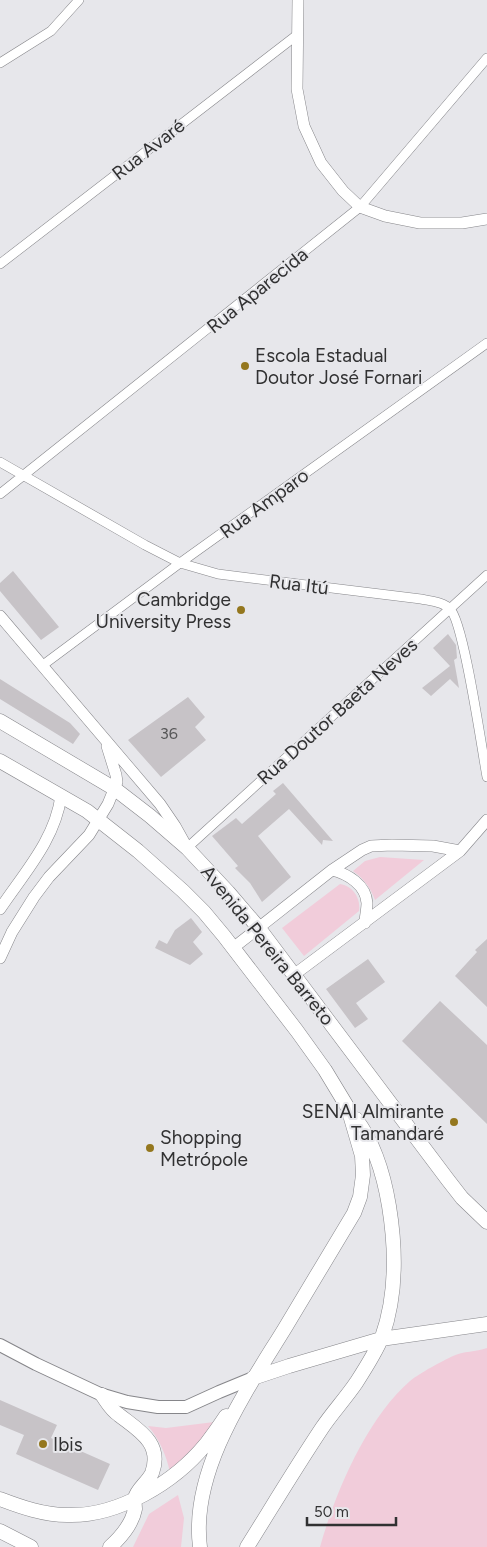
<svg xmlns="http://www.w3.org/2000/svg" width="487" height="1547" viewBox="0 0 487 1547" font-family="Figtree,sans-serif">
<style>
.green{fill:#f1ccda}
.building{fill:#c7c3c7}
.lines{fill:none;stroke-linecap:round;stroke-linejoin:round}
.minor-casing{stroke:#86868a;stroke-width:10}
.tertiary-casing{stroke:#86868a;stroke-width:12}
.secondary-casing{stroke:#86868a;stroke-width:14}
.primary-casing{stroke:#86868a;stroke-width:15}
.minor{stroke:#fff;stroke-width:9}
.tertiary{stroke:#fff;stroke-width:11}
.secondary{stroke:#fff;stroke-width:12}
.primary{stroke:#fff;stroke-width:14}
.poi-dot{fill:#94771e;stroke:#e7e7eb;stroke-width:2}
.labels{text-anchor:middle;stroke-width:4;stroke-linejoin:round;paint-order:stroke}
.number-label{font-size:16px;fill:#565657}
.street-label{font-size:19px;fill:#313132;stroke:#e7e7eb}
.poi-label{font-size:19px;fill:#313132;stroke:#e7e7eb;text-anchor:start}
</style>
<rect width="100%" height="100%" fill="#e7e7eb"/>
<path class="green" d="M380 857 424 860 375 900C370 887 364 879 353 871L365 861Z
M340 884C353 886 361 898 359 911L304 956 282 928Z
M487 1348V1547H320C335 1493 367 1418 410 1381 420 1373 442 1361 453 1356 463 1351 476 1352 487 1348Z
M214 1422 206 1437 170 1472C166 1455 160 1440 148 1426L166 1428Z
M178 1495 184 1518 181 1547H133L149 1514Z"/>
<path class="building" d="M13 571 59 627 41 640 0 591V583Z
M448 634 456 645 457 658 454 660 459 688 450 679 431 696 422 688 450 666 433 648Z
M0 679 70 723 80 734 73 744 0 699Z
M188 697 205 717 195 727 206 740 161 777 128 740Z
M283 783 333 841 323 840 322 845 289 809 258 836 291 877 262 902 250 883 235 868 238 866 212 836 236 818 242 824 276 794 273 791Z
M191 918 202 932 193 942 203 954 190 965 155 948 159 940 167 944 175 930Z
M487 939V1007L455 976 477 952 475 950Z
M368 959 385 982 356 1003 368 1019 355 1028 326 989Z
M440 1001 487 1045V1124L402 1041Z
M0 1400 57 1425 51 1438 110 1464 98 1490 16 1454 24 1435 0 1425Z"/>
<g class="lines">
<g class="minor-casing">
<path id="minor" d="M0 63 51 31 79 0
M0 264 297 35
M0 462 145 545 180 563 218 574 421 599C430 601 444 602 450 609 464 622 482 751 487 777
M0 494 360 207 487 58
M43 665 180 563 487 343
M187 848 487 575"/>
</g>
<g class="tertiary-casing">
<path id="tertiary" d="M298 0 297 89 304 126 321 163 343 191 360 207 385 216 420 223H462L487 219
M0 616 160 804 175 826 185 844
M332 870C348 874 366 885 367 903 367 910 365 917 365 923
M0 909C24 873 55 840 61 796
M233 948 332 870 362 850 371 846 392 845 433 846 460 851
M0 958 12 932 34 897 49 877 89 835 108 804 117 782 116 775 107 746
M295 974 460 851 487 820"/>
</g>
<g class="secondary-casing">
<path id="secondary" d="M0 1345 36 1364 100 1394 127 1402 158 1407H186L219 1392 253 1378"/>
</g>
<g class="primary-casing">
<path id="primary" d="M0 721 115 789 150 816 187 848 228 892 258 927 448 1180 462 1198 487 1222
M0 761 87 811 138 851 183 891 204 912 224 936 297 1031 325 1070 348 1108 362 1156 363 1175 360 1197 354 1213C331 1251 308 1290 285 1328 247 1390 190 1470 200 1547
M253 1378 289 1366 381 1339 487 1324
M102 1395C107 1402 111 1410 119 1415 138 1430 163 1443 152 1473 148 1482 137 1489 135 1498 134 1501 135 1506 135 1509 132 1525 121 1537 110 1547
M0 1499C21 1507 44 1515 67 1515 118 1517 175 1482 206 1444 213 1435 220 1425 226 1416
M0 1531 31 1547
M247 1547C272 1507 296 1467 322 1428 332 1413 345 1399 356 1383 365 1369 376 1352 382 1337 397 1295 396 1249 389 1206 384 1176 375 1144 356 1119"/>
</g>
<use href="#minor" class="minor"/>
<use href="#tertiary" class="tertiary"/>
<use href="#secondary" class="secondary"/>
<use href="#primary" class="primary"/>
</g>
<g class="poi-dot">
<circle cx="245" cy="366" r="5"/>
<circle cx="241" cy="610" r="5"/>
<circle cx="454" cy="1122" r="5"/>
<circle cx="150" cy="1148" r="5"/>
<circle cx="43" cy="1444" r="5"/>
</g>
<g class="labels">
<g class="number-label">
<text x="169" y="739">36</text>
</g>
<g class="street-label">
<text transform="translate(148 149) rotate(-38)" y="7">Rua Avaré</text>
<text transform="translate(257 290) rotate(-39)" y="7">Rua Aparecida</text>
<text transform="translate(264 503) rotate(-36)" y="7">Rua Amparo</text>
<text transform="translate(299 584) rotate(7)" y="7">Rua Itú</text>
<text transform="translate(337 711) rotate(-42)" y="7">Rua Doutor Baeta Neves</text>
<text transform="translate(268 945) rotate(51)" y="7">Avenida Pereira Barreto</text>
</g>
<g class="poi-label">
<text x="255" y="362">Escola Estadual<tspan x="255" dy="22">Doutor José Fornari</tspan></text>
<text x="231" y="606" text-anchor="end">Cambridge<tspan x="231" dy="22">University Press</tspan></text>
<text x="444" y="1118" text-anchor="end">SENAI Almirante<tspan x="444" dy="22">Tamandaré</tspan></text>
<text x="160" y="1144">Shopping<tspan x="160" dy="22">Metrópole</tspan></text>
<text x="53" y="1451">Ibis</text>
</g>
</g>
<path d="M307 1517v8h89v-8" fill="none" stroke="#313132" stroke-width="2.5"/>
<text x="314" y="1517" font-size="15" fill="#313132" stroke="#e7e7eb" stroke-width="4" paint-order="stroke">50 m</text>
</svg>
